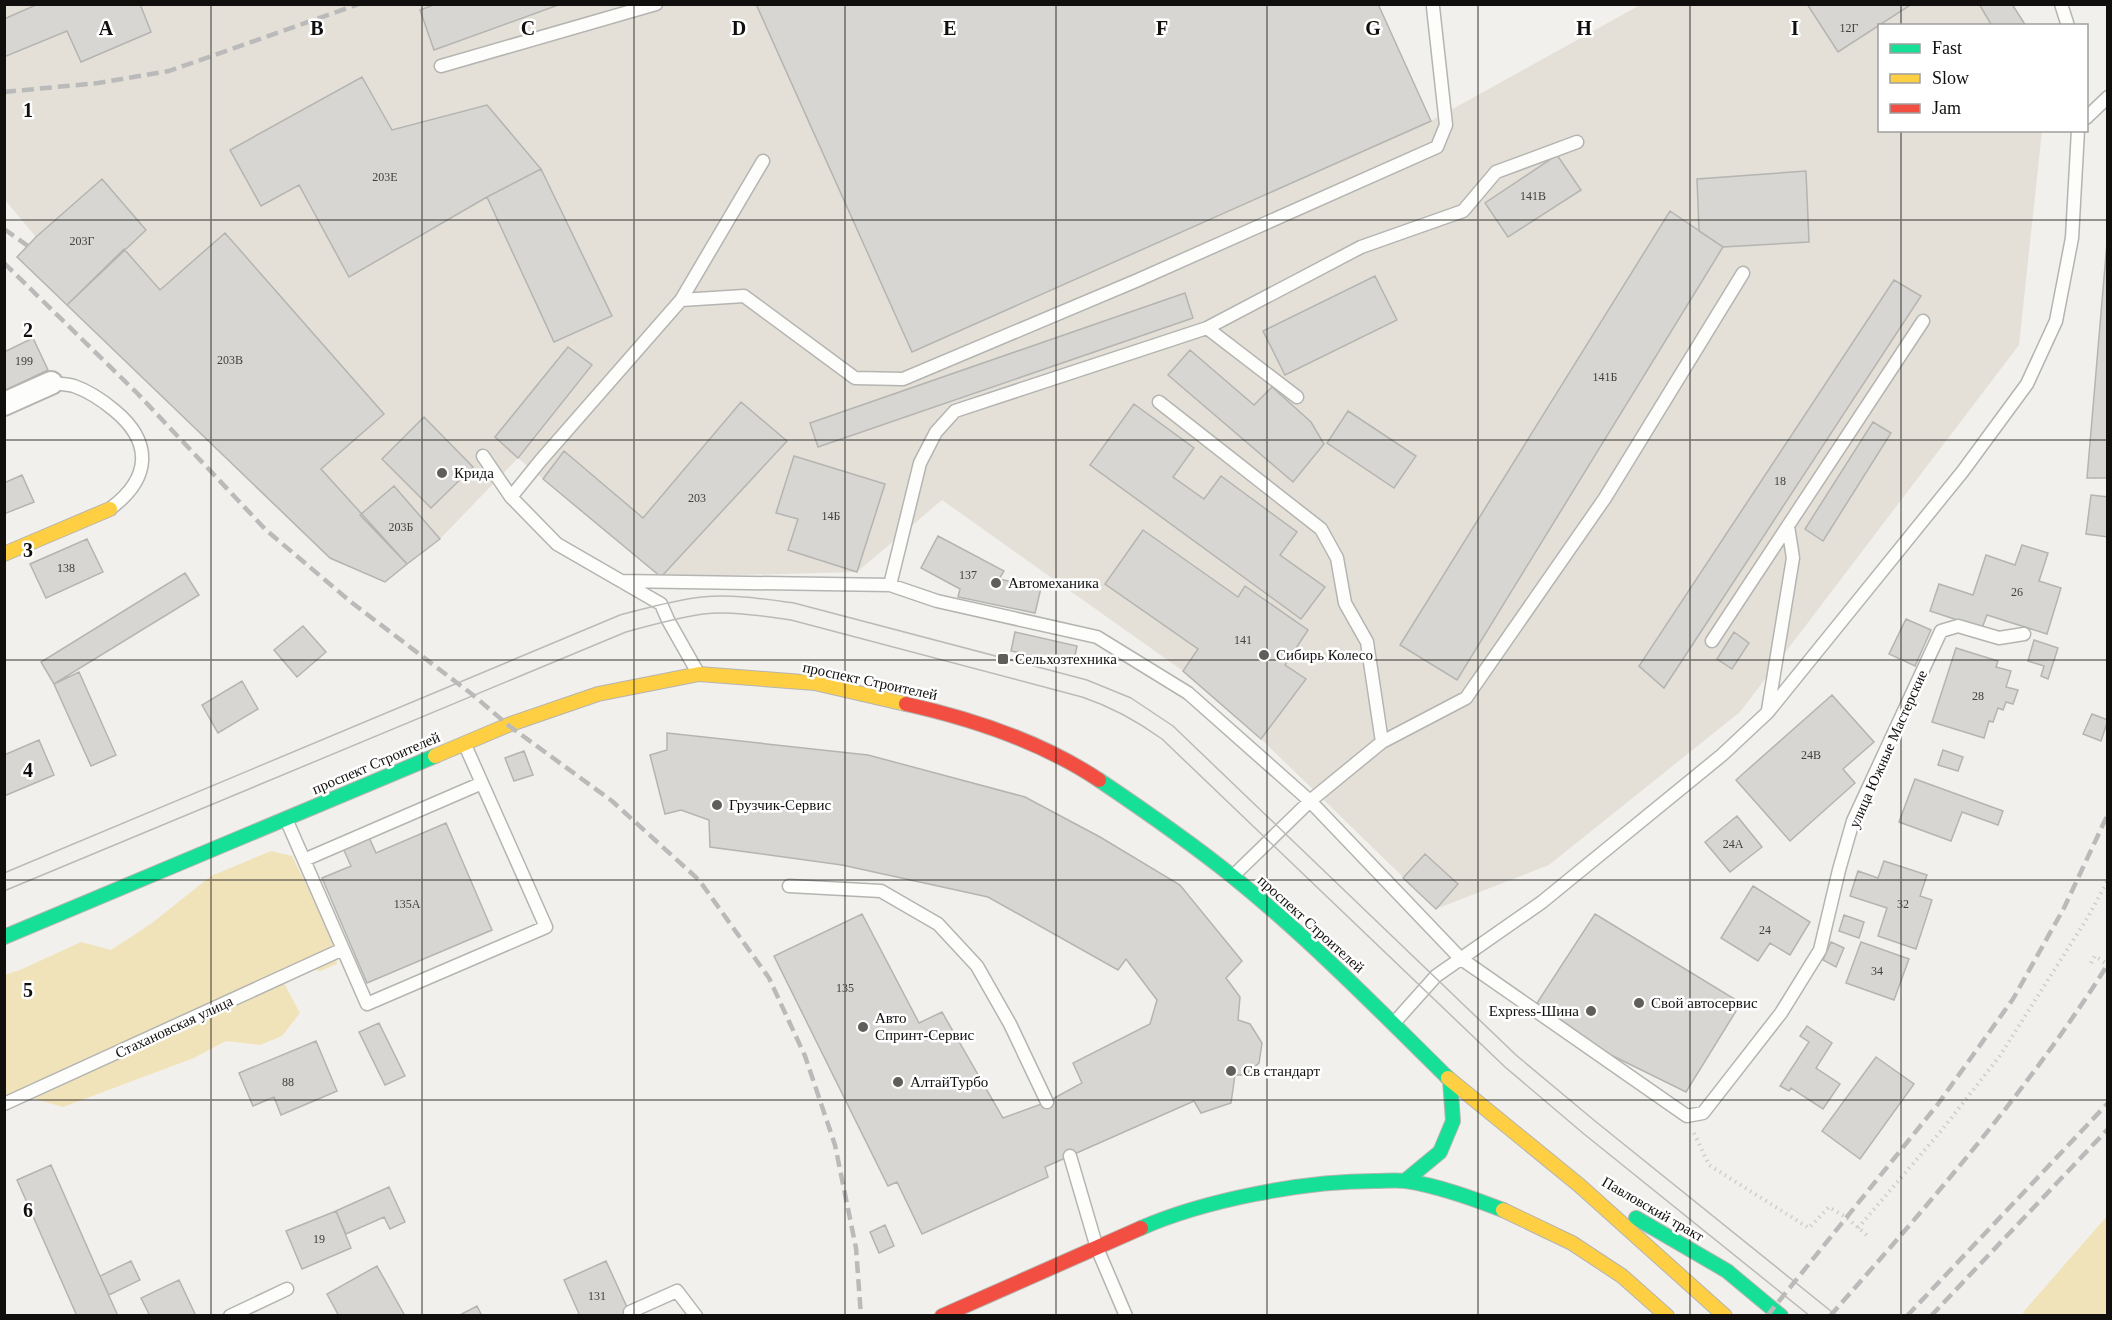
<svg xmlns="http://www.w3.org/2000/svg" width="2112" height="1320" viewBox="0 0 2112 1320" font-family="'Times New Roman',serif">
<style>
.built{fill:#e4e0d8}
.green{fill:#f1e3b9}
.building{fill:#d7d6d3;stroke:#b4b4b1;stroke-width:1.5}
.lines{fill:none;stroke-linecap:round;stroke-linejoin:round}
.lane-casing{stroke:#b4b4b1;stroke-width:15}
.street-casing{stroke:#b4b4b1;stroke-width:26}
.fast-casing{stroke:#b4b4b1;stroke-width:16}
.slow-casing{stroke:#b4b4b1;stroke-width:16}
.jam-casing{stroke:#b4b4b1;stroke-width:16}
.path{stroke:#cececd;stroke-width:4;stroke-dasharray:1.5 4.5;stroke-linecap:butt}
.lane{stroke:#fdfdfc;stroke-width:12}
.street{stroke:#fdfdfc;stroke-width:22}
.fast{stroke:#16e098;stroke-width:14}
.slow{stroke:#ffcf43;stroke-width:14}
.jam{stroke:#f24e42;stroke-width:14}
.tram{stroke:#bbbaba;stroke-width:1.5}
.rail{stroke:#bbbaba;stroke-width:4.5;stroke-dasharray:12 6;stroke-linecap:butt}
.grid{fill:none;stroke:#100f0d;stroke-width:1.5;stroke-opacity:0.55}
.poi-dot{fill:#5f5e5b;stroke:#fff;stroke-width:2}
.labels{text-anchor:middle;stroke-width:5;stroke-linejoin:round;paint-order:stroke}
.number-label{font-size:12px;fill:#42413e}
.poi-label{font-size:15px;fill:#100f0d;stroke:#fff;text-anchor:start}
.street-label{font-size:15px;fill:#100f0d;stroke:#fff}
.grid-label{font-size:20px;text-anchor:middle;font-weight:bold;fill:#100f0d;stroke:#fff;stroke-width:5;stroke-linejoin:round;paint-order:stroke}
</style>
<rect width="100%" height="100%" fill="#f1f0ec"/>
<path class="built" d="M4 5H1378L1431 121 1640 5H2003L2017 25 1880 26V130L2042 131 2019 345 1740 712 1549 865 1436 909 1261 739 1183 671 942 500 857 572 661 577 518 458 440 539 385 582 330 558 17 257 36 237 5 200Z"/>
<path class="green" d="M271 851 292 856 333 939 337 964 320 971 294 965 279 974 300 1013 282 1036 260 1045 226 1041 194 1058 63 1107 36 1099 5 1094 4 975 20 970 81 942 111 950 152 923 211 876Z
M2107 1216V1315H2022L2025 1310Z"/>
<path class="building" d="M38 4H140L151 32 81 62 67 31 4 57V19Z
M436 4H561L434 50 420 10Z
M756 4H1378L1431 121 912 352Z
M1807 4H1912L1838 52Z
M1979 4H2012L2026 26H1992Z
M362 77 392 130 487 105 541 169 487 197 349 277 299 185 261 206 230 150Z
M1557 155 1581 190 1508 237 1485 203Z
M541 169 612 316 554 342 487 197Z
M1806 171 1809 242 1723 247 1699 231 1697 179Z
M102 179 146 230 67 305 17 257 36 237Z
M1670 211 1723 247 1457 680 1400 645Z
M2108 231V478H2087Z
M225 233 384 414 321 469 407 564 385 582 330 558 67 305 124 249 160 290Z
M1375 276 1397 320 1285 375 1263 331Z
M1894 280 1921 296 1664 688 1639 666Z
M1185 293 1193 318 818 447 810 423Z
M33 338 48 370 4 391V352Z
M568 347 592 365 518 458 495 437Z
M1190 350 1254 405 1272 387 1311 422 1324 444 1293 482 1168 375Z
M741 402 787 441 661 577 543 479 564 451 643 518Z
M1134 404 1194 448 1173 477 1204 499 1221 476 1297 532 1280 555 1325 587 1301 619 1090 465Z
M1348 411 1416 456 1394 488 1327 443Z
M424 417 473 467 431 508 382 459Z
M1873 422 1891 433 1823 541 1805 529Z
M794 456 885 484 857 572 788 550 798 519 776 513Z
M22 475 34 502 4 514V483Z
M394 486 440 539 407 564 360 515Z
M2091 495 2108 497V537L2086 534Z
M1143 530 1238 597 1245 586 1308 630 1285 665 1306 679 1261 739 1183 671 1198 649 1105 584Z
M938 536 1004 571 999 579 1041 588 1035 613 958 597 960 589 921 568Z
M87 539 103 572 46 598 30 564Z
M2022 545 2048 553 2039 581 2061 588 2047 634 1987 615 1982 628 1930 611 1939 584 1973 595 1986 555 2015 565Z
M185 573 199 595 54 684 41 662Z
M1906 619 1931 630 1915 666 1889 654Z
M303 626 326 652 297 677 274 650Z
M1015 632 1077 646 1073 665 1011 651Z
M1734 632 1749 643 1732 669 1717 659Z
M2034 640 2058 648 2048 679 2041 676 2044 666 2028 661Z
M1956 648 1998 661 1996 667 2011 671 2006 687 2018 690 2013 704 2006 702 2003 710 1998 708 1993 722 1989 721 1984 738 1932 722Z
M79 672 116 755 91 766 54 684Z
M242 681 258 709 218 733 202 705Z
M1832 695 1874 742 1843 769 1855 783 1790 841 1736 780Z
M2092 714 2108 720 2101 741 2083 734Z
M667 733 868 755 1025 797 1100 837 1180 885 1242 961 1226 978 1240 997 1238 1020 1250 1024 1262 1043 1259 1063 1245 1075H1235L1231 1103 1201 1113 1194 1101 1045 1167 1048 1177 922 1234 897 1182 888 1186 774 956 862 914 919 1023 942 1012 1003 1118 1047 1102 1082 1083 1073 1063 1150 1024 1157 1000 1126 959 1118 970 988 897 842 865 710 847 709 820 681 810 665 814 650 755 667 750Z
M39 740 54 775 4 796V755Z
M1943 750 1963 757 1958 771 1938 765Z
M524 751 533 775 514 781 505 758Z
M1915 779 2003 811 1998 825 1962 812 1951 841 1899 822Z
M1737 816 1762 847 1730 872 1705 842Z
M446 823 492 930 367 983 322 878 351 866 342 846 368 835 376 853Z
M1425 854 1458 884 1436 909 1403 878Z
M1884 861 1927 875 1920 896 1932 900 1916 949 1878 936 1887 908 1850 896 1858 871 1878 878Z
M1753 886 1810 922 1790 955 1770 943 1758 961 1721 938Z
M1595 914 1741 1003 1686 1092 1609 1054 1537 1003Z
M1844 915 1864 922 1859 938 1839 931Z
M1831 942 1844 948 1836 967 1823 960Z
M1861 942 1909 959 1894 1000 1846 983Z
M379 1023 405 1076 385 1085 359 1032Z
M1807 1026 1832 1043 1816 1068 1840 1084 1823 1109 1791 1088 1789 1091 1780 1086 1809 1042 1800 1036Z
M316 1041 337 1091 281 1115 274 1097 253 1106 239 1073Z
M1876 1057 1914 1084 1860 1159 1822 1131Z
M51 1165 100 1276 118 1316H77L17 1180Z
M389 1187 405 1222 390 1229 384 1217 346 1234 336 1211Z
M336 1211 351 1248 302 1269 286 1231Z
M885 1225 894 1246 879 1253 870 1232Z
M131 1261 140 1280 109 1295 100 1276Z
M606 1261 631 1316H580L564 1280Z
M377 1266 405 1316H339L327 1294Z
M179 1280 196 1316H150L141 1298Z
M477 1306 482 1316H458Z"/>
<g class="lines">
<g class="lane-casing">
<path id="lane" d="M2061 4 2068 26
M441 66 656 4
M2086 118 2108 97
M681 300 744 296 855 378 903 379 1138 280 1437 147 1446 125 1433 7
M1207 328 1361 247 1463 211 1496 172 1577 142
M51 383C58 384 67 384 74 386 88 391 102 400 114 410 153 442 151 478 111 508
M1159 402 1321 529 1337 558 1345 603 1367 642 1382 742
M483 456 511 497 557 544 661 604 668 620 698 673
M511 497 541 460 681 300 763 161
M621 581 890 585 937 601 1097 637 1188 693 1310 801 1460 958 1687 1116 1703 1113 1781 1013 1820 950 1839 870 1853 821 1941 631 1958 626 1999 638 2024 634
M890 585 920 463 936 432 955 411 1207 328 1297 397
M1712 641 1923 321
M1768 710 1793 558 1788 526
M286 819 367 1004 546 927 465 745
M304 860 482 783
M1233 876 1310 801 1382 742 1466 698 1605 498 1743 273
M789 886 881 891 938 924 977 966 1010 1024 1047 1102
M1394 1023 1436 976 1542 902 1722 755 1768 712 1963 471 2027 384 2056 321 2072 238 2078 130
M4 1104 343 949
M1070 1156 1097 1248 1126 1316
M630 1312 677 1291 696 1316
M230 1316 287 1289"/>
</g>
<g class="street-casing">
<path id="street" d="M4 404 51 383"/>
</g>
<g class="fast-casing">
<path id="fast" d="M1099 780C1145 811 1190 842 1232 876 1309 938 1378 1009 1448 1078
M4 937 435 756
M1405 1181 1440 1152 1453 1121 1450 1080
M1636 1218 1727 1271 1781 1316
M1141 1228C1205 1200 1304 1181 1374 1181 1384 1181 1396 1180 1406 1181 1439 1186 1472 1198 1503 1210"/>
</g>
<g class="slow-casing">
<path id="slow" d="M4 554 110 509
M435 756 508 725 598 694 699 674 815 683 906 704
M1448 1078 1579 1185 1725 1316
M1503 1210 1572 1243 1622 1276 1667 1316"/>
</g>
<g class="jam-casing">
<path id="jam" d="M906 704C973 719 1042 742 1099 780
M942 1316 1141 1228"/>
</g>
<path class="path" d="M2091 963 2095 956 2108 965
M1694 1133 1709 1165 1809 1228 1829 1207 1847 1218 1869 1237
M1858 1228 1941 1131 1999 1057 2088 917 2108 880"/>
<use href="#lane" class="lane"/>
<use href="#street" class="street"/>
<use href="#fast" class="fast"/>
<use href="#slow" class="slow"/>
<use href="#jam" class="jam"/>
<path class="tram" d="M4 873 620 615C647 608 674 600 702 597 732 594 764 599 794 603L1087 680 1131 698 1173 726 1516 1055 1595 1121 1837 1316
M4 891 626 632C651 625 677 618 703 614 732 611 762 616 791 620L1082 697C1112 707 1137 721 1162 739L1505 1067 1584 1134 1810 1316"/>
<path class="rail" d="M4 92 98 83 169 71 359 4
M4 229 28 246
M4 263 137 393 266 530 351 602 473 695 508 725 612 801 699 880 769 978 805 1056 835 1145 856 1248 861 1316
M1767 1316 1938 1104 2013 999 2064 908 2108 814
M1830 1316C1929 1204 2028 1091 2108 964
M1907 1316 2108 1103
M1931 1316 2108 1129"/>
</g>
<path class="grid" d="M211 4V1316M422 4V1316M634 4V1316M845 4V1316M1056 4V1316M1267 4V1316M1478 4V1316M1690 4V1316M1901 4V26M1901 130V1316M4 220H2108M4 440H2108M4 660H2108M4 880H2108M4 1100H2108"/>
<g class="poi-dot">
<circle cx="442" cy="473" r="6"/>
<circle cx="996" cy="583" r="6"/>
<circle cx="1264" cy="655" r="6"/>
<rect x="997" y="653" width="12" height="12" rx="3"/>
<circle cx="717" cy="805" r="6"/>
<circle cx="1639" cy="1003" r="6"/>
<circle cx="1591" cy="1011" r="6"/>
<circle cx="863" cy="1027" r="6"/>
<circle cx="1231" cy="1071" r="6"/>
<circle cx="898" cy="1082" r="6"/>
</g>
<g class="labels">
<g class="number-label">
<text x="1849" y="32">12Г</text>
<text x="385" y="181">203Е</text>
<text x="1533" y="200">141В</text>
<text x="82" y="245">203Г</text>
<text x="230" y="364">203В</text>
<text x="24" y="365">199</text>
<text x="1605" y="381">141Б</text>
<text x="1780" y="485">18</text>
<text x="697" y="502">203</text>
<text x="831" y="520">14Б</text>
<text x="401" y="531">203Б</text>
<text x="66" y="572">138</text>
<text x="968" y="579">137</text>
<text x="2017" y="596">26</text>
<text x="1243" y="644">141</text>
<text x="1978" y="700">28</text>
<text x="1811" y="759">24В</text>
<text x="1733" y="848">24А</text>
<text x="407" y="908">135А</text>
<text x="1903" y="908">32</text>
<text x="1765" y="934">24</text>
<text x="1877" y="975">34</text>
<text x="845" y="992">135</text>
<text x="288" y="1086">88</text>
<text x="319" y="1243">19</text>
<text x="597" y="1300">131</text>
</g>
<g class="poi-label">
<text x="454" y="478">Крида</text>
<text x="1008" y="588">Автомеханика</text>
<text x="1276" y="660">Сибирь Колесо</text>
<text x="1015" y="664">Сельхозтехника</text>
<text x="729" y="810">Грузчик-Сервис</text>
<text x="1651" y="1008">Свой автосервис</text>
<text x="1579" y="1016" text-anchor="end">Express-Шина</text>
<text x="875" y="1023">Авто<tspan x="875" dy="17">Спринт-Сервис</tspan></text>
<text x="1243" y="1076">Св стандарт</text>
<text x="910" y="1087">АлтайТурбо</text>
</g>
<g class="street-label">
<text transform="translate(870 681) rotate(12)" y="5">проспект Строителей</text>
<text transform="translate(1888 749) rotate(-66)" y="5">улица Южные Мастерские</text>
<text transform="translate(376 763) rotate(-23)" y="5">проспект Строителей</text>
<text transform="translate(1311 924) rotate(42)" y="5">проспект Строителей</text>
<text transform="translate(174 1027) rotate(-25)" y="5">Стахановская улица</text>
<text transform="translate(1653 1209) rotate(30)" y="5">Павловский тракт</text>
</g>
</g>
<g class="grid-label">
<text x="106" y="35">A</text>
<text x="317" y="35">B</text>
<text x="528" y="35">C</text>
<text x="739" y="35">D</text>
<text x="950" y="35">E</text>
<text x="1162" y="35">F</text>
<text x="1373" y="35">G</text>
<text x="1584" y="35">H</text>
<text x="1795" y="35">I</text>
<text x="28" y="117">1</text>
<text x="28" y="337">2</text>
<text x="28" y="557">3</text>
<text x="28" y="777">4</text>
<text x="28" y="997">5</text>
<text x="28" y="1217">6</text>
</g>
<rect width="2112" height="1320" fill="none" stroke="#100f0d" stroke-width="12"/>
<rect x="1878" y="24" width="210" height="108" fill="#ffffff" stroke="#9f9f9e" stroke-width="1.5"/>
<rect x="1890" y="44" width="30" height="9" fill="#16e098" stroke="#9f9f9e" stroke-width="1.5"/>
<text x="1932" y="54" font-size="18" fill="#100f0d">Fast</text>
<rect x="1890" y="74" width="30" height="9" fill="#ffcf43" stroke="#9f9f9e" stroke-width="1.5"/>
<text x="1932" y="84" font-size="18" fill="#100f0d">Slow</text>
<rect x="1890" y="104" width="30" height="9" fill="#f24e42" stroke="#9f9f9e" stroke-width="1.5"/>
<text x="1932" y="114" font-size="18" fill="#100f0d">Jam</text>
</svg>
